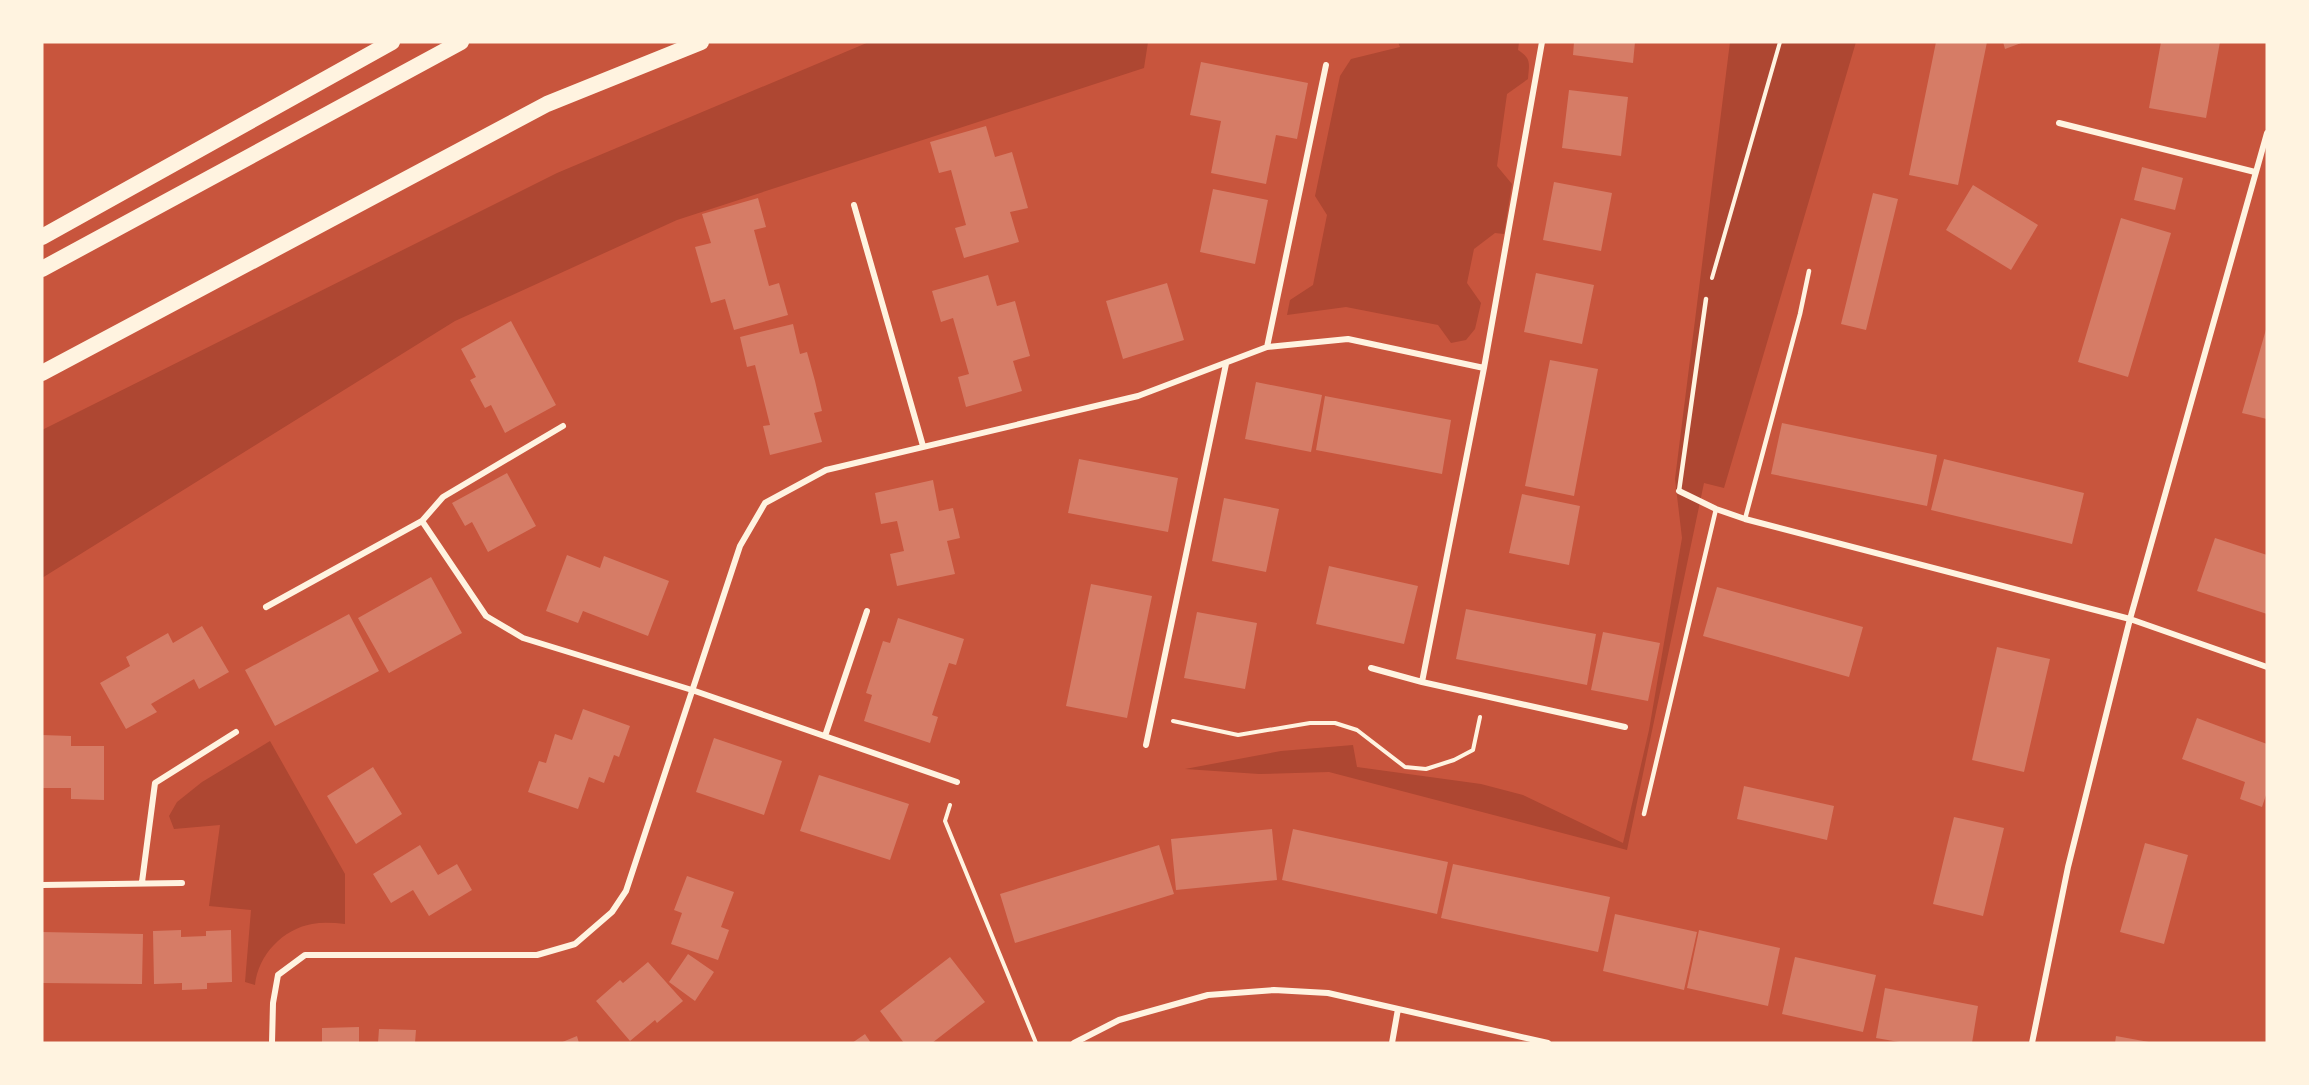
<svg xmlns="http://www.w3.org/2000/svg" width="2309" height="1085" viewBox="0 0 2309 1085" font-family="'Titillium Web',sans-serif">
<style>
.green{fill:#ae4732}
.building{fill:#d67c66}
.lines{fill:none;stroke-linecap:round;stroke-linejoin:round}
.path{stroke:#fff3e0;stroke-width:4}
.service{stroke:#fff3e0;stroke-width:4.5}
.minor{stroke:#fff3e0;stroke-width:6}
.trunk{stroke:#fff3e0;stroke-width:16}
</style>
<rect width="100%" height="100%" fill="#c8553d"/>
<path class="green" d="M869 42H1148L1144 68 677 220 455 321 42 578V430L557 173Z
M1398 42H1519L1518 50C1532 59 1529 64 1528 79L1507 94 1497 166 1512 184 1504 234 1495 233 1474 249 1467 283 1481 303 1475 329 1466 340 1451 343 1438 325 1346 307 1287 315 1290 300 1313 285 1327 215 1315 196 1340 76 1351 59 1400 47Z
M1730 42H1856L1724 488 1704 483 1627 850 1329 772 1259 774 1185 769 1281 751 1353 745 1357 767 1481 784 1523 795 1623 843 1649 730 1682 538 1675 479Z
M270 741 345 874V924C334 923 323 922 312 924 283 929 258 955 255 985L245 982 251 910 209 906 220 825 174 829 169 816 177 802 202 782Z"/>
<path class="building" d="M1574 42H1635L1633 63 1573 55Z
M1936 42H1987L1958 185 1909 175Z
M2003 42H2024L2005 49Z
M2161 42H2220L2206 118 2149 108Z
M1201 62 1308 83 1297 139 1276 135 1266 184 1211 173 1221 121 1190 115Z
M1569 90 1628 97 1621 156 1562 148Z
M986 126 995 157 1012 152 1028 208 1010 212 1019 242 964 258 955 228 966 225 951 170 939 173 930 142Z
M2142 167 2183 178 2175 210 2134 200Z
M1554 182 1612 193 1601 251 1543 240Z
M1973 185 2038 225 2011 270 1946 230Z
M1213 189 1268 200 1255 264 1200 252Z
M1873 193 1898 199 1866 330 1841 324Z
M758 198 766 227 754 230 769 286 779 283 788 315 734 330 725 299 711 303 695 247 711 243 702 214Z
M2121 218 2171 233 2128 377 2078 362Z
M1536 273 1594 285 1582 344 1524 332Z
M988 275 997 306 1015 301 1030 356 1013 361 1022 391 966 407 958 377 969 374 953 318 941 322 932 291Z
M1167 283 1184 340 1123 359 1106 301Z
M511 321 556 405 505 433 491 405 485 408 470 380 476 377 461 349Z
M793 324 800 354 807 352 815 381 822 411 814 413 822 442 770 455 763 426 770 425 755 365 747 367 740 337Z
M2267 326V419L2242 413Z
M1550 360 1598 369 1574 496 1525 486Z
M1256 382 1322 395 1311 452 1245 439Z
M1325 396 1451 420 1442 474 1316 450Z
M1782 423 1937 455 1927 506 1771 474Z
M1079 459 1178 478 1168 532 1068 513Z
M1944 459 2084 493 2072 544 1931 510Z
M507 473 536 526 488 552 472 522 465 526 452 503Z
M933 480 939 511 953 508 960 538 947 541 955 574 897 586 890 554 904 551 897 521 881 524 875 493Z
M1522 494 1580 506 1569 565 1509 553Z
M1224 498 1279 509 1266 572 1212 561Z
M2215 538 2267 555V614L2197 591Z
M567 555 600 568 604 556 669 581 648 636 583 611 578 623 546 611Z
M1329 566 1418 586 1404 644 1316 624Z
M431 577 462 633 389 673 358 618Z
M1091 584 1152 596 1127 718 1066 706Z
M1717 587 1863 627 1849 677 1703 636Z
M1466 609 1596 634 1587 685 1456 659Z
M1197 612 1257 623 1245 689 1184 678Z
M349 614 379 671 275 726 245 670Z
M898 618 964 639 956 665 949 663 932 715 938 717 930 743 864 721 872 695 866 693 883 641 890 643Z
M202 626 229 672 199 689 194 679 151 704 157 712 126 729 100 683 130 666 126 657 168 633 173 643Z
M1603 632 1660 643 1648 701 1591 690Z
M1997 647 2050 659 2024 772 1972 760Z
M583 709 630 726 619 757 614 755 604 783 589 777 578 809 528 792 539 761 546 763 555 734 572 740Z
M2197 718 2267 744V792L2262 807 2240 799 2245 782 2182 759Z
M42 735 71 736V746H104V800L71 799V788H42Z
M714 738 782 761 764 815 696 792Z
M373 767 402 814 356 844 327 796Z
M819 775 909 804 890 860 800 831Z
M1744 786 1834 806 1827 840 1737 819Z
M1954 817 2004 828 1983 916 1933 904Z
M1272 829 1277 880 1176 890 1171 839Z
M1293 829 1448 862 1437 914 1282 880Z
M2145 843 2188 855 2164 944 2120 932Z
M420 845 438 875 457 864 472 890 429 916 413 890 391 903 373 874Z
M1159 845 1174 894 1015 943 1000 894Z
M1453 864 1610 897 1598 952 1441 918Z
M687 876 734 892 721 927 729 930 718 960 671 944 682 913 674 910Z
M1615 914 1697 932 1684 990 1603 971Z
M181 930V937L206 936V931L231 930 232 982 207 983V989L182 990V983L154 984 153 931Z
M1699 930 1780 948 1768 1006 1687 988Z
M42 932 143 934 142 984 42 983Z
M688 954 714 972 695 1001 669 982Z
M950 957 985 1002 932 1043H904L880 1011Z
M1795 957 1876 975 1863 1032 1782 1014Z
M648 962 683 1001 657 1023 655 1020 630 1041 596 1001 620 980 623 983Z
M1885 988 1978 1006 1972 1043H1905L1876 1038Z
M359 1027V1043H322V1028Z
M379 1029 416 1030 415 1043H378Z
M865 1034 871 1043H852Z
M577 1036 579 1043H560Z
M2116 1036 2149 1042V1043H2115Z"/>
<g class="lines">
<path class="path" d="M1712 278 1780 42
M1173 721 1238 735 1310 723H1335L1357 730 1405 767 1426 769 1454 760 1473 750 1480 717
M950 805 945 821 1036 1043"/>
<path class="service" d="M1679 491 1706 299
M1745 519 1800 314 1809 271
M1644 814 1716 509"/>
<path class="minor" d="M2059 123 2255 172
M854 205 923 446
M1267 347 1348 339 1484 368 1542 42
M1679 491 1716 509 1745 519 2130 619 2267 667
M422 521 486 616 523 638 692 690 957 782
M266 607 422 521 443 497 563 426
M1371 668 1422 682 1484 368
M1422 682 1625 727
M825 736 867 611
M1146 745 1226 364
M142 882 155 783 236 732
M42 885 182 883
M272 1043 273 1003 278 975 305 955H537L575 944 612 912 626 891 740 546 765 503 826 470 1138 396 1267 347 1326 65
M1074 1043 1119 1020 1208 995 1274 990 1328 993 1548 1043
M1392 1043 1398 1009
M2032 1043 2068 867 2130 619 2267 133"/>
<path class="trunk" d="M42 237 392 42
M42 269 461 42
M42 373 547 104 701 42"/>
</g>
<rect width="2309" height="1085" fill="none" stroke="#fff3e0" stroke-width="87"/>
</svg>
